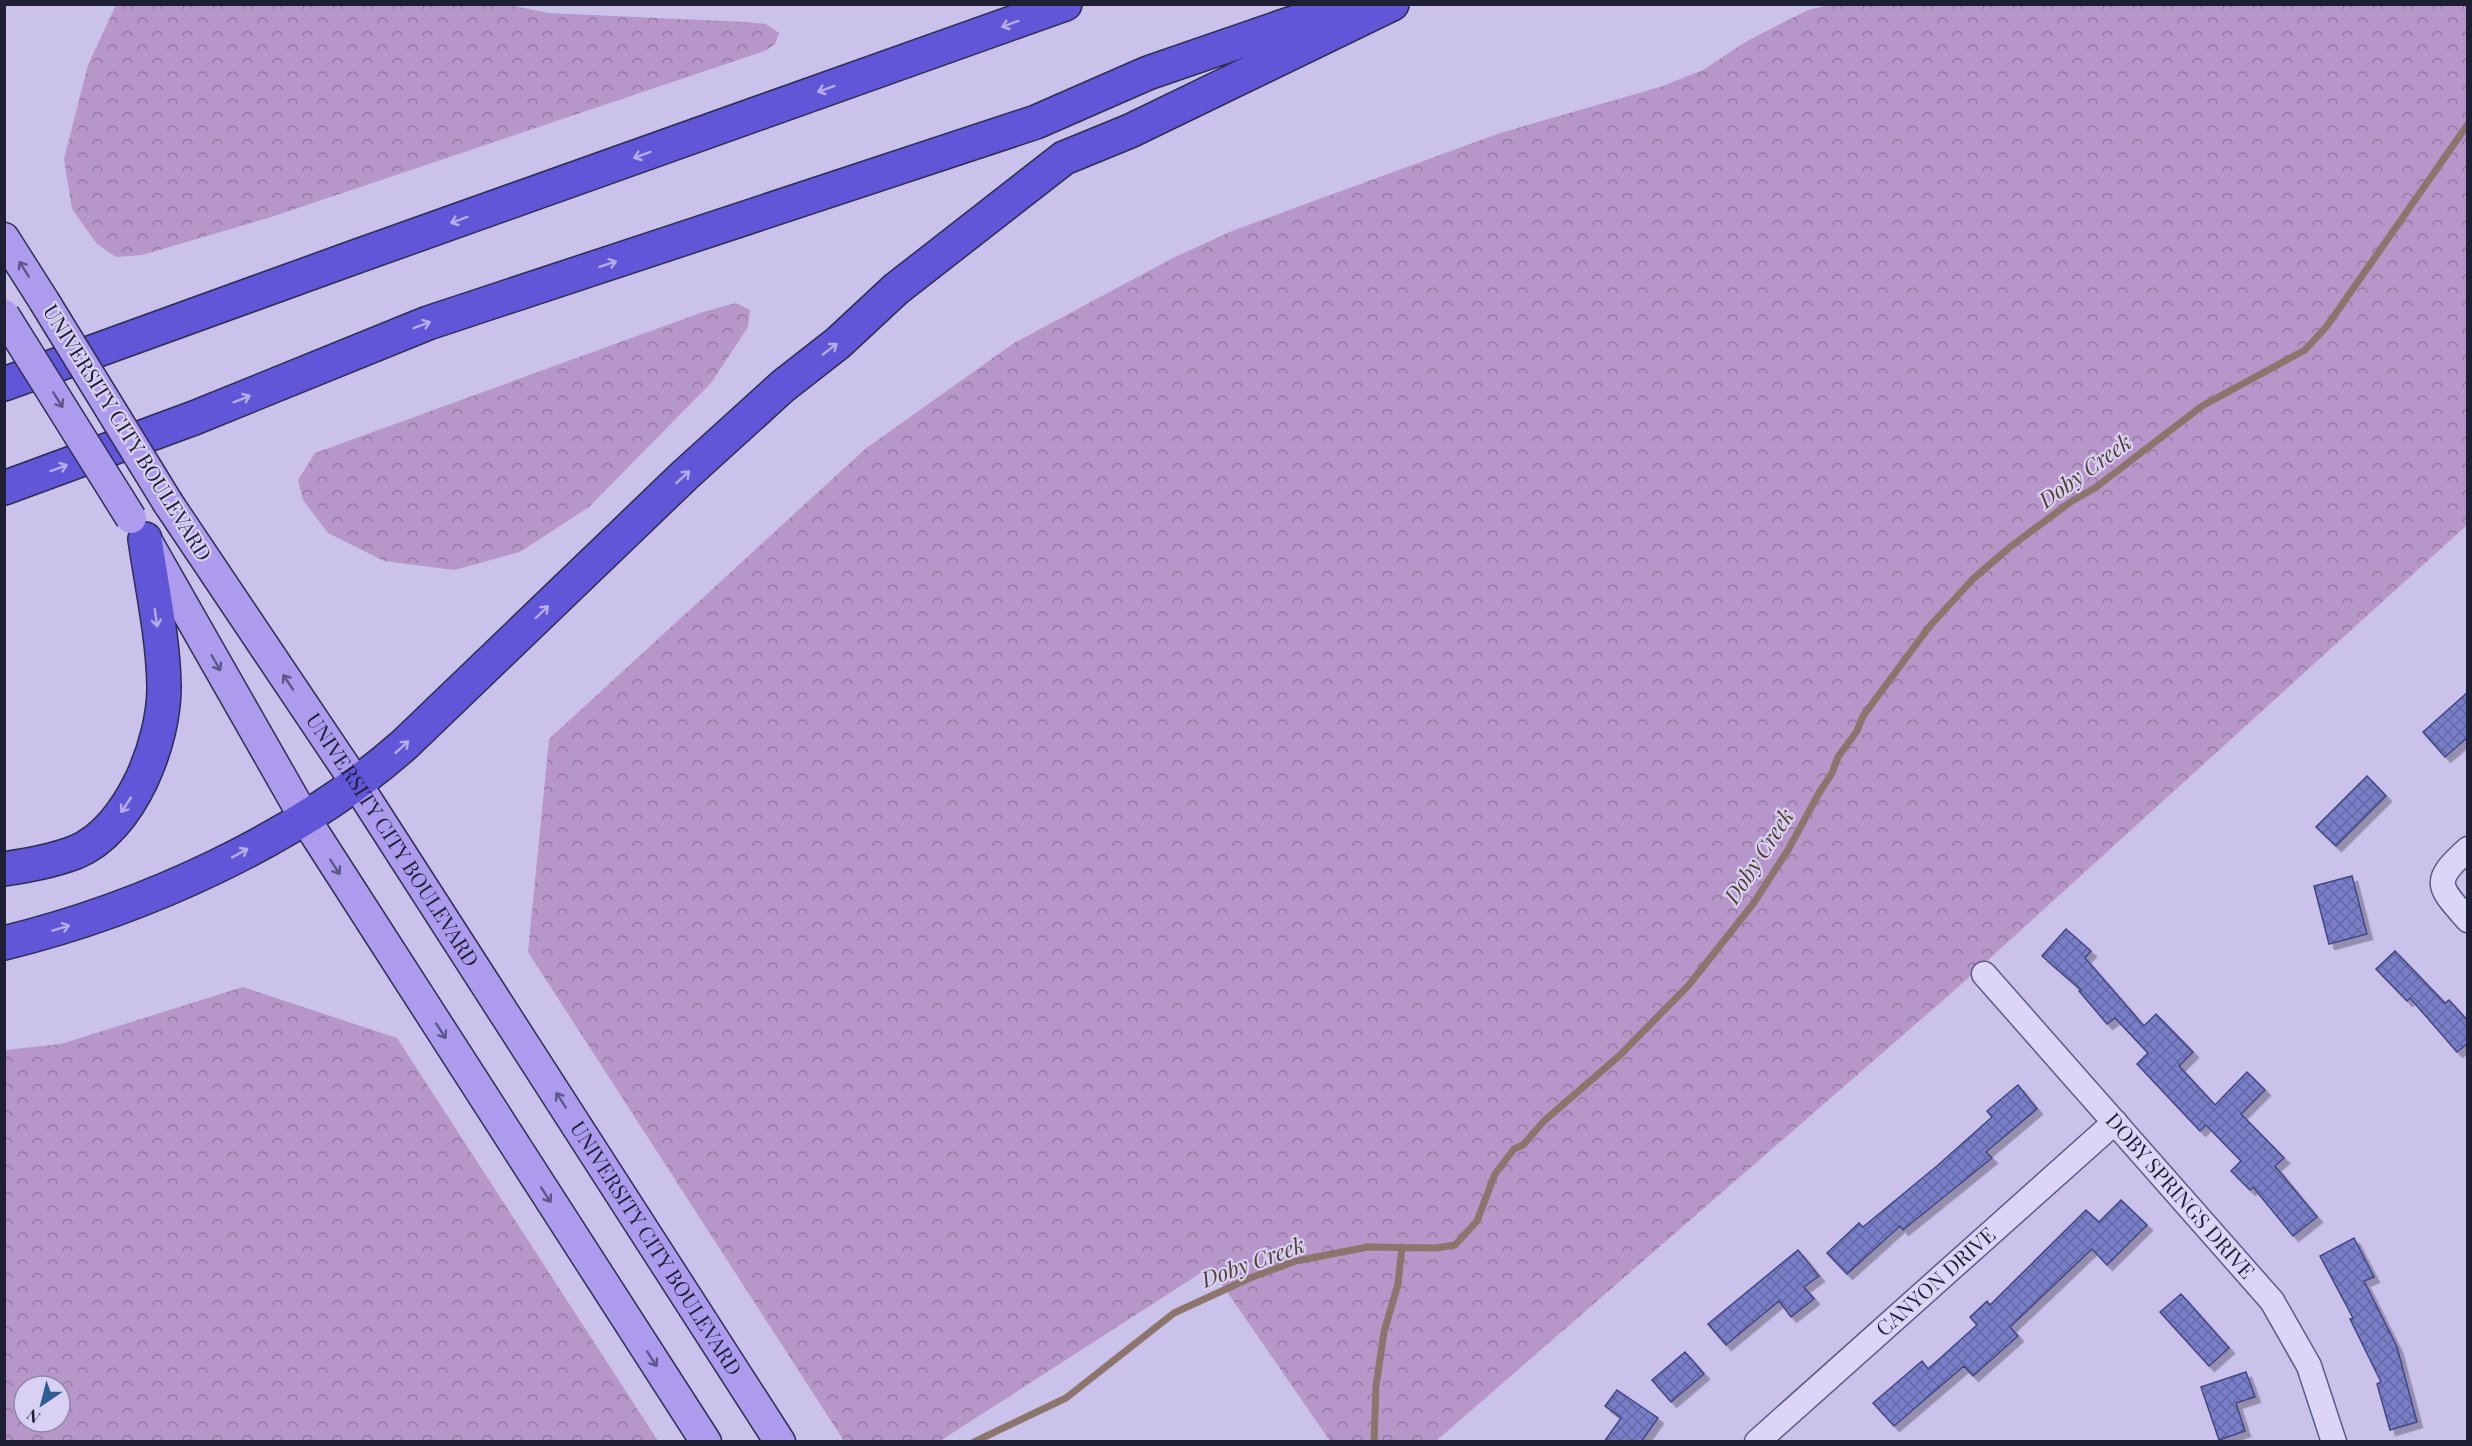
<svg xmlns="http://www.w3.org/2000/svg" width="2472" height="1446" viewBox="0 0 2472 1446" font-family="'Playfair Display',serif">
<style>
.forest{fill:url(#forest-crowns);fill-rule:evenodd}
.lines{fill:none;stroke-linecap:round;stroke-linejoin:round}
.stream{stroke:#8c756c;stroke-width:7}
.building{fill:url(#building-cross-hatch);stroke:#414683;stroke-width:1.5;filter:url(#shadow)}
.minor-casing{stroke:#5c5a85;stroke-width:27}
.major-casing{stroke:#2e2e53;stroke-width:33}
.highway-casing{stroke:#2e2e53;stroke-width:36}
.minor{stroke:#dcd5f7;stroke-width:24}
.major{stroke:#ad9bee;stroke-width:30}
.highway{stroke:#6156d8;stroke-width:33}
.major-bridge-casing{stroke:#2e2e53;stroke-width:33;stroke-linecap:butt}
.major-bridge{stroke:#ad9bee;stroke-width:30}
.oneway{stroke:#b5acec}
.oneway2{stroke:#5e5688}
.labels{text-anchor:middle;stroke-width:4.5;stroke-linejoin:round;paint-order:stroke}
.street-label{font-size:21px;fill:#1e1e35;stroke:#d9d1f4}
.water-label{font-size:22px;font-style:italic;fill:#543f2d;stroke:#d9d1f4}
</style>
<defs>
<pattern id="forest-crowns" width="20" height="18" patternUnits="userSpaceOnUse" patternTransform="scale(1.5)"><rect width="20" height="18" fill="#b796c9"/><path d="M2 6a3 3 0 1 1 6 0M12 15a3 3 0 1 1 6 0" fill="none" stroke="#947aa4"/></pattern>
<pattern id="building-cross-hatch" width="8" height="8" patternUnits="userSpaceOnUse" patternTransform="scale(1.5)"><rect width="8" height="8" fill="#797ec8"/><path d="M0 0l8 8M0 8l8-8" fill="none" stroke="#6367a3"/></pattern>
<filter id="shadow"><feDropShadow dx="5.5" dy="5.5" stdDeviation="0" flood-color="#0004"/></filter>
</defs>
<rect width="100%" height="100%" fill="#cbc2ec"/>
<path class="forest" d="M505 4 548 13 746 22 766 24 779 33 775 44 765 51 268 218 142 255 116 257 97 244 72 209 64 159 88 65 116 5Z
M1830 5H2467V525L1956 989 1436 1441H1330L1210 1267 940 1441H844L528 952 549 739 865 449 1014 343 1173 258 1232 231 1500 133 1660 87 1703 70 1747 41 1808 10Z
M736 303 750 310 748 327 711 383 589 507 520 552 454 570 384 561 328 533 303 500 298 480 315 453 703 312Z
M243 987 397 1038 658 1441H5V1050L61 1044ZM24 1386H60V1422H24Z"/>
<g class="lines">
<path class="stream" d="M974 1442 1066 1398 1174 1313 1250 1278 1296 1261 1368 1247 1436 1248 1455 1245 1477 1221 1495 1174 1514 1149 1523 1145 1544 1121 1619 1056 1688 986 1753 904 1788 850 1819 793 1832 773 1838 757 1857 731 1863 716 1929 627 1973 579 2010 547 2072 501 2095 488 2202 406 2305 350 2327 326 2468 124
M1374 1442 1376 1386 1384 1332 1398 1284 1402 1247"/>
</g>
<path class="building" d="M2468 692V737L2445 757 2423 732Z
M2367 776 2386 796 2336 846 2316 827Z
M2352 876 2367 934 2329 944 2314 886Z
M2066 929 2091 951 2085 958 2144 1026 2156 1014 2193 1052 2179 1066 2215 1105 2247 1072 2265 1090 2241 1114 2284 1158 2275 1166 2317 1217 2293 1236 2253 1187 2250 1190 2231 1171 2241 1161 2206 1125 2200 1131 2137 1064 2148 1053 2115 1018 2107 1024 2079 991 2081 990 2042 956Z
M2395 951 2445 1003 2449 1000 2468 1021V1043L2457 1052 2410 998 2407 1001 2376 969Z
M2018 1085 2037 1109 1986 1152 1992 1158 1903 1230 1900 1226 1847 1274 1827 1253 1859 1223 1863 1227 1937 1166 1992 1117 1987 1111Z
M2121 1200 2147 1225 2107 1265 2092 1249 2010 1327 2018 1336 1973 1376 1964 1366 1894 1426 1873 1403 1922 1361 1928 1369 1977 1325 1970 1317 1987 1301 1990 1305 2086 1210 2099 1222Z
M2354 1238 2374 1277 2364 1281 2397 1347 2417 1422 2390 1430 2377 1384 2381 1382 2350 1319 2353 1318 2320 1256Z
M1798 1250 1819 1276 1804 1287 1814 1299 1791 1317 1779 1301 1726 1345 1708 1324Z
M2181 1294 2229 1348 2209 1366 2160 1312Z
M1685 1352 1704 1374 1671 1402 1652 1380Z
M2246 1372 2255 1397 2236 1403 2245 1431 2219 1440 2201 1387Z
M1617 1390 1658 1418 1641 1442H1604L1621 1418 1605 1406Z"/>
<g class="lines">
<g class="minor-casing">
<g id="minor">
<path d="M2468 849C2431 882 2438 886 2468 920"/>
<path id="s1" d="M1984 974 2272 1301 2309 1366 2334 1442"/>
<path id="s2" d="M1757 1442 2115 1122"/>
</g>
</g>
<g class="major-casing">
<g id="major">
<path d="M4 238 44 301"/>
<path id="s3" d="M168 503 356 783 780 1442"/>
<path d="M149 545 304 817 706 1442"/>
</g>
</g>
<g class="highway-casing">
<path id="highway" d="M4 384 352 258 1065 4
M4 488 194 418 428 323 1036 122 1148 73 1348 4
M4 869C29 865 53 861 76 852 131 829 165 741 164 685 163 637 152 587 145 539
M4 943C143 909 298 839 405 744L685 475 783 386 838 343 896 289 1064 158 1130 131 1392 4"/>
</g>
<use href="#minor" class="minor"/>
<use href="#major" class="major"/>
<use href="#highway" class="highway"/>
<g class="major-bridge-casing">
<path id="major-bridge" d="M44 301 168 503
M4 315 131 518"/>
</g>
<use href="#major-bridge" class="major-bridge"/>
</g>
<defs><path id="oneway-shaft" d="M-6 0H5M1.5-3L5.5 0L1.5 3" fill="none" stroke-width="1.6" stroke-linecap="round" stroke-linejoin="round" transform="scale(1.5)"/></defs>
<g class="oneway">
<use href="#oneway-shaft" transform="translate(1010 24) rotate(160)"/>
<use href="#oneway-shaft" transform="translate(826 89) rotate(160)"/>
<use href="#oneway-shaft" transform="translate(642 155) rotate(160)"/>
<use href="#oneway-shaft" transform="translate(459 220) rotate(160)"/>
<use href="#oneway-shaft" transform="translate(608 264) rotate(-18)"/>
<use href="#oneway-shaft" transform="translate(422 325) rotate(-21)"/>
<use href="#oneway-shaft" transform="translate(830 349) rotate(-38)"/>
<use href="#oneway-shaft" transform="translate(242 399) rotate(-22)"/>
<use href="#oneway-shaft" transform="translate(59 468) rotate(-20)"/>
<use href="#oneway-shaft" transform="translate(683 477) rotate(-43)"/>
<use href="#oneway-shaft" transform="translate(542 612) rotate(-44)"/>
<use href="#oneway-shaft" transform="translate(156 618) rotate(82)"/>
<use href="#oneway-shaft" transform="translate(402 747) rotate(-42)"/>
<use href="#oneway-shaft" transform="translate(126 805) rotate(124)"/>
<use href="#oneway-shaft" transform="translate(240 853) rotate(-29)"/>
<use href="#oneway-shaft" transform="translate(61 928) rotate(-17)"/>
</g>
<g class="oneway2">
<use href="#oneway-shaft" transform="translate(24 269) rotate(-122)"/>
<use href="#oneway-shaft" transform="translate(58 400) rotate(58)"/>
<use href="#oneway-shaft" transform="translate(216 663) rotate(60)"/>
<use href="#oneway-shaft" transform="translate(288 682) rotate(-124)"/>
<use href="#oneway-shaft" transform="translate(335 867) rotate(57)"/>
<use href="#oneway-shaft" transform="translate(441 1031) rotate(57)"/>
<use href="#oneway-shaft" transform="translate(561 1100) rotate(-123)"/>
<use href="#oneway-shaft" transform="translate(546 1195) rotate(57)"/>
<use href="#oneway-shaft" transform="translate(652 1359) rotate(57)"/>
</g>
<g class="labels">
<g class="street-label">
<text transform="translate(127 433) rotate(58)" y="7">UNIVERSITY CITY BOULEVARD</text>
<text dy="7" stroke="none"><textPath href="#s3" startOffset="405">UNIVERSITY CITY BOULEVARD</textPath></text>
<text dy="7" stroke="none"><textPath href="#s1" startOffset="296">DOBY SPRINGS DRIVE</textPath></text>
<text dy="7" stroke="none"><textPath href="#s3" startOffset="891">UNIVERSITY CITY BOULEVARD</textPath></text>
<text dy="7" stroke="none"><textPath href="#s2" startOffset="240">CANYON DRIVE</textPath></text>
</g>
<g class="water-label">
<text transform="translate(2085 471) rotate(-36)" y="8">Doby Creek</text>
<text transform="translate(1759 856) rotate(-57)" y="8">Doby Creek</text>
<text transform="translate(1253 1262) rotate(-20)" y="8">Doby Creek</text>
</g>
</g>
<rect width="2472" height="1446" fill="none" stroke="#1e1e35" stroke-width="12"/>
<g transform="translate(42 1404) rotate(215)"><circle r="28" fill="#d9d1f4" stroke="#8e89a8" stroke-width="1.5"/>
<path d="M0-4.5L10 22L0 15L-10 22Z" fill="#2d5d91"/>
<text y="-9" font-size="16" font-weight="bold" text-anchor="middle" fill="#1e1e35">N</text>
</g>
</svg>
